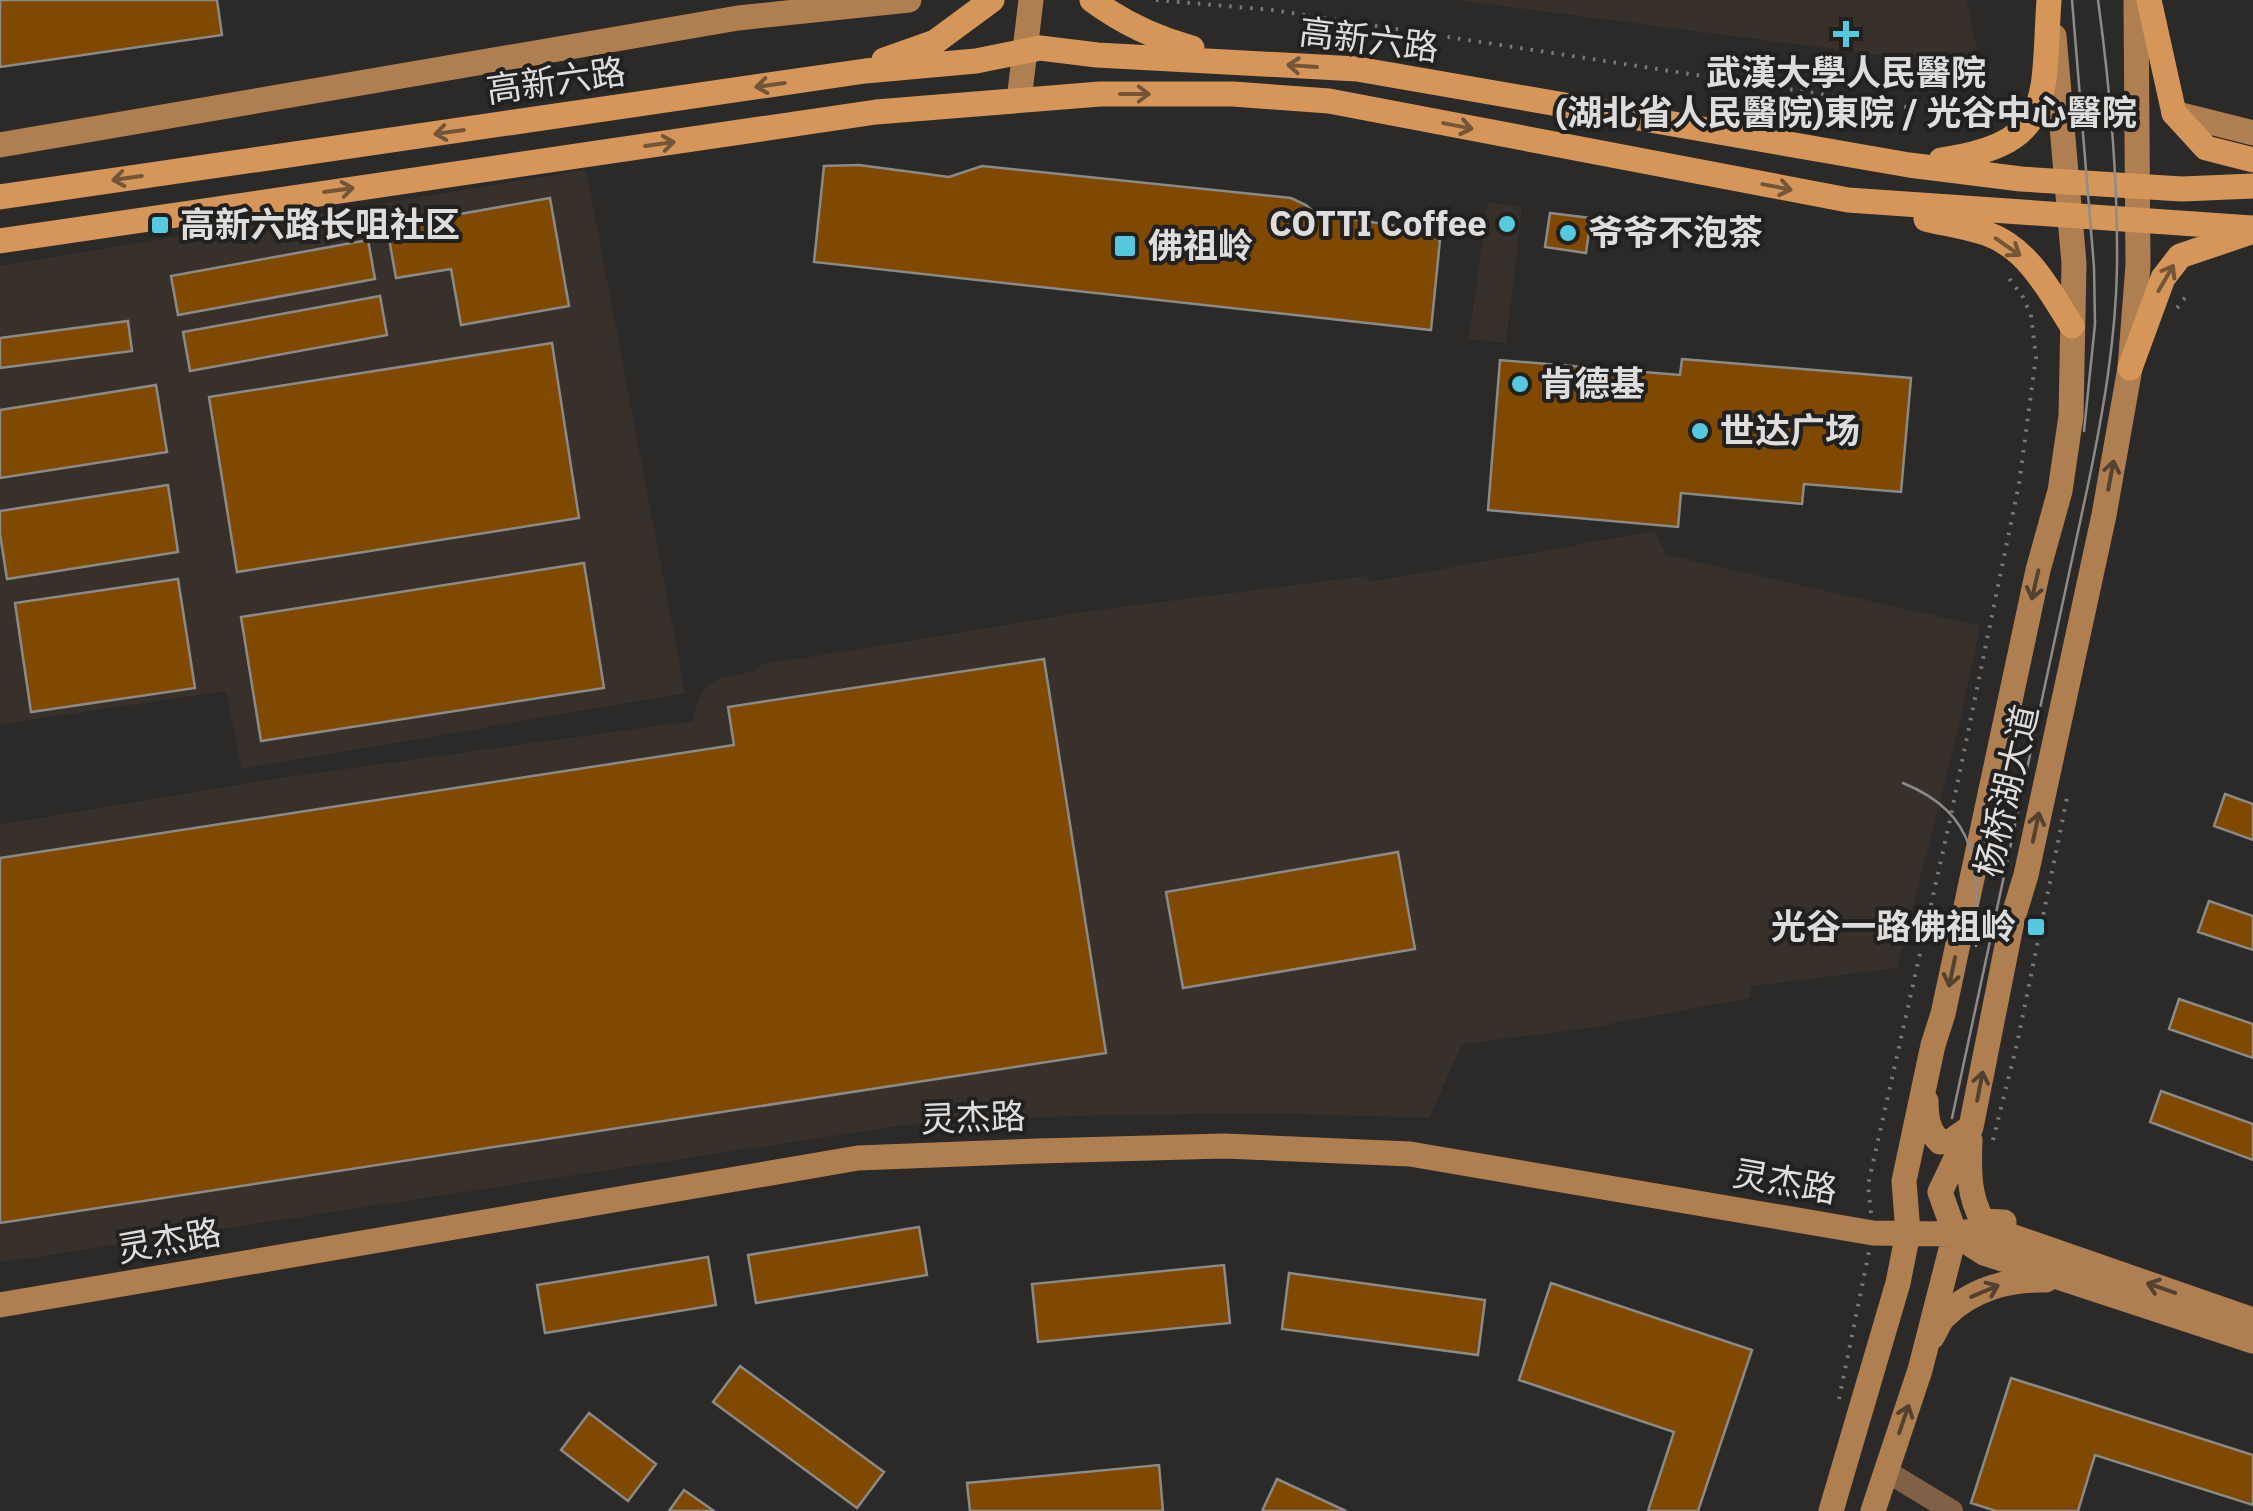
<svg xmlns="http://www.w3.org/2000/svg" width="2253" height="1511" viewBox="0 0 2253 1511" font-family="'IBM Plex Sans','Noto Sans SC',sans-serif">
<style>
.built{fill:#38312b}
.building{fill:#7f4902;stroke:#8c8a88;stroke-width:2.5}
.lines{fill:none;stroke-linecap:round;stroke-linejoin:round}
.path{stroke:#7a7877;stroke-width:4;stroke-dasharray:2.5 8;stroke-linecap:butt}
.street{stroke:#806145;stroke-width:22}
.secondary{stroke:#b07f51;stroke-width:25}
.primary{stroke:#d69659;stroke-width:25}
.tram{stroke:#8d8b8a;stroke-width:2.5}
.oneway{stroke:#735639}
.oneway2{stroke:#544230}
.poi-dot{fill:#56c9e1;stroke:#22211f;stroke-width:4}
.labels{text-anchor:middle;stroke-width:8;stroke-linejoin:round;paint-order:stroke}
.street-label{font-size:35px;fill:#dfdddc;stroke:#22211f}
.poi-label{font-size:35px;font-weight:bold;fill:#dfdddc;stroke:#22211f;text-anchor:start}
</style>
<rect width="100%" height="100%" fill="#2c2a29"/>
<path class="built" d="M1456 0H1966L1981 68Z
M586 170 685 693 242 769 226 691 0 724V266Z
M1488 202 1522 207 1506 343 1469 339Z
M1655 531 1666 555 1980 626 1961 717 1897 968 1752 986 1749 998 1582 1029 1462 1044 1429 1118 1274 1113 1101 1115 999 1119 898 1126 2 1262 0 1260V825L280 778 693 721 698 699 708 685 720 678 755 671 761 665 1098 610 1366 576 1370 582Z"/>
<path class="building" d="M0 0H217L222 35 0 67Z
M859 165 949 177 982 166 1291 198 1306 205 1315 213 1415 229 1440 240 1431 330 814 262 824 166Z
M550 198 569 306 461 325 451 269 396 278 387 227Z
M1550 213 1591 218 1586 253 1545 247Z
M368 240 375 279 178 315 171 276Z
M380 296 387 335 190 371 183 332Z
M128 321 132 351 0 368V338Z
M552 343 579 518 237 572 209 397Z
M1682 359 1911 378 1901 492 1804 484 1802 504 1681 493 1678 527 1488 510 1500 360 1680 375Z
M156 385 167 452 0 478V410Z
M168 485 178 552 7 579 0 534V511Z
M584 563 604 688 261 741 241 617Z
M178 579 195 688 31 712 15 603Z
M1044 659 1106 1053 0 1223V858L734 745 728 707Z
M2225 794 2253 804V840L2214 826Z
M1398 852 1415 949 1183 988 1166 892Z
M2209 901 2253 916V950L2198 932Z
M2179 999 2253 1024V1058L2169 1029Z
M2161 1091 2253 1124V1160L2150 1122Z
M919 1227 927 1275 756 1303 748 1255Z
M708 1257 716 1305 545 1333 537 1285Z
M1224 1265 1230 1323 1038 1342 1032 1284Z
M1289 1273 1485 1300 1478 1355 1282 1329Z
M1551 1283 1752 1350 1698 1511H1648L1674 1432 1519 1380Z
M740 1366 884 1472 857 1508 713 1402Z
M2011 1378 2253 1455V1505L2095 1455 2078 1511H1996L1971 1503Z
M589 1413 656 1464 628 1501 561 1450Z
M1159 1465 1163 1511H970L967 1483Z
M1277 1479 1346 1511H1262Z
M684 1490 714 1511H669Z"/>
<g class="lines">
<path class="path" d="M1156 0 1272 10 1977 118 1997 108
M2177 308 2187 295
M1993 1140 2017 1044 2067 798
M1871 1213 1868 1185 1950 820 2019 484 2036 357 2031 316 2023 297 2008 277
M1839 1399 1869 1252"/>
<path class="street" d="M1886 1471 1952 1511"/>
<path class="secondary" d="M1019 100 1031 0
M2174 113 2253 133
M0 145 738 18 909 0
M1926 1101C1926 1117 1928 1131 1940 1142L1951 1141 1971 1127
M1970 1140C1969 1168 1968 1197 1983 1221L2004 1222
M0 1305 858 1158 1038 1151 1224 1146 1410 1154 1873 1233 1955 1234
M2253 1320 1988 1228 1955 1234 1984 1253 2253 1341
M1932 1337C1936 1331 1939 1322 1944 1317 1971 1289 2009 1279 2046 1280
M1831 1511 1898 1283 1908 1233 1904 1181 1933 1045 1943 1014 2038 570 2060 491 2071 416 2074 263 2054 36
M1873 1511 1920 1370 1955 1234 1940 1192 1971 1127 2012 921 2026 875 2104 515 2130 368 2138 265 2136 0"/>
<path class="primary" d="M1092 0C1123 23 1155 38 1192 48
M2149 0 2174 113 2206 148 2253 160
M884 60 935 42 992 0
M1941 160C2057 143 2042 98 2049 0
M0 197 865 71 976 61 1040 48 1097 55 1357 69 1909 165 2021 179 2182 189 2253 186
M1926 219C1946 224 1968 227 1988 234 2029 249 2050 292 2072 326
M0 241 876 112 1100 94H1233L1329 101 1848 200 2253 228
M2130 368 2163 278 2180 256 2248 233"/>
<path class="tram" d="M2072 0 2094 267 2095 324 2084 431
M1903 783C1983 816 1978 872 1976 946
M1952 1118 2088 485C2103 413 2116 339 2117 266 2118 178 2110 88 2098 0"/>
</g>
<defs><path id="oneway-shaft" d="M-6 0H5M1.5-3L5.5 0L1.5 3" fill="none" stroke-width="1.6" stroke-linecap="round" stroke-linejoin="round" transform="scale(2.5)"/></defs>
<g class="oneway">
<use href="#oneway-shaft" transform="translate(1302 66) rotate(-176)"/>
<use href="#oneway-shaft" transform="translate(770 85) rotate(172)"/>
<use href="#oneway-shaft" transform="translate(1135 94)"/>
<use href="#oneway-shaft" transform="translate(1458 126) rotate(11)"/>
<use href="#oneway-shaft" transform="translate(449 132) rotate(172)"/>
<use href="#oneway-shaft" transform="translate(660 144) rotate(-8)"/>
<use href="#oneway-shaft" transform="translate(127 178) rotate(172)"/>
<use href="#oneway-shaft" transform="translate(1777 187) rotate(11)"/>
<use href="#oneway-shaft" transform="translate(339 190) rotate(-8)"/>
<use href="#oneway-shaft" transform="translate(2008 247) rotate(35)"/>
<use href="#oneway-shaft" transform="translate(2166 278) rotate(-60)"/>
</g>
<g class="oneway2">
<use href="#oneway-shaft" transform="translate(2111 475) rotate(-79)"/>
<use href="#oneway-shaft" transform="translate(2035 585) rotate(103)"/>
<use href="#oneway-shaft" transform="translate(2036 827) rotate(-78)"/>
<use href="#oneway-shaft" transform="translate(1952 972) rotate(102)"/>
<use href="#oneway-shaft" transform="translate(1980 1086) rotate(-79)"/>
<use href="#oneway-shaft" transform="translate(2161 1288) rotate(-161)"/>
<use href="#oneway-shaft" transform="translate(1985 1291) rotate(-23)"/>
<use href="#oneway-shaft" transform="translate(1904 1419) rotate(-71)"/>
</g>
<g class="poi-dot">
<path d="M1841 19h10v10h10v10h-10v10h-10v-10h-10v-10h10z"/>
<circle cx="1507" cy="224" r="10"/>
<rect x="150" y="215" width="20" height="20" rx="5"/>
<circle cx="1568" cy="233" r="10"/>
<rect x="1113" y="234" width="24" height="24" rx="5"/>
<circle cx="1520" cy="384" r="10"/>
<circle cx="1700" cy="431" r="10"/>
<rect x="2026" y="917" width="20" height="20" rx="5"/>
</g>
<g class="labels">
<g class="street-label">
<text transform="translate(1369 40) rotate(7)" y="12">高新六路</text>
<text transform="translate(556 81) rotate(-8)" y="12">高新六路</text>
<text transform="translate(2007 791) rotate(-77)" y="12">杨桥湖大道</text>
<text transform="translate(973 1118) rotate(-2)" y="12">灵杰路</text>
<text transform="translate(1785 1182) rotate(10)" y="12">灵杰路</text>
<text transform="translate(169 1241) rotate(-10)" y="12">灵杰路</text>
</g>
<g class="poi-label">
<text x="1846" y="85" text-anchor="middle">武漢大學人民醫院<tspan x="1846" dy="40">(湖北省人民醫院)東院 / 光谷中心醫院</tspan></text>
<text x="1487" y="236" text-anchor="end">COTTI Coffee</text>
<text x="180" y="237">高新六路长咀社区</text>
<text x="1588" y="245">爷爷不泡茶</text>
<text x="1148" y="258">佛祖岭</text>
<text x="1540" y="396">肯德基</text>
<text x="1720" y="443">世达广场</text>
<text x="2016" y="939" text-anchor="end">光谷一路佛祖岭</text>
</g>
</g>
</svg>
